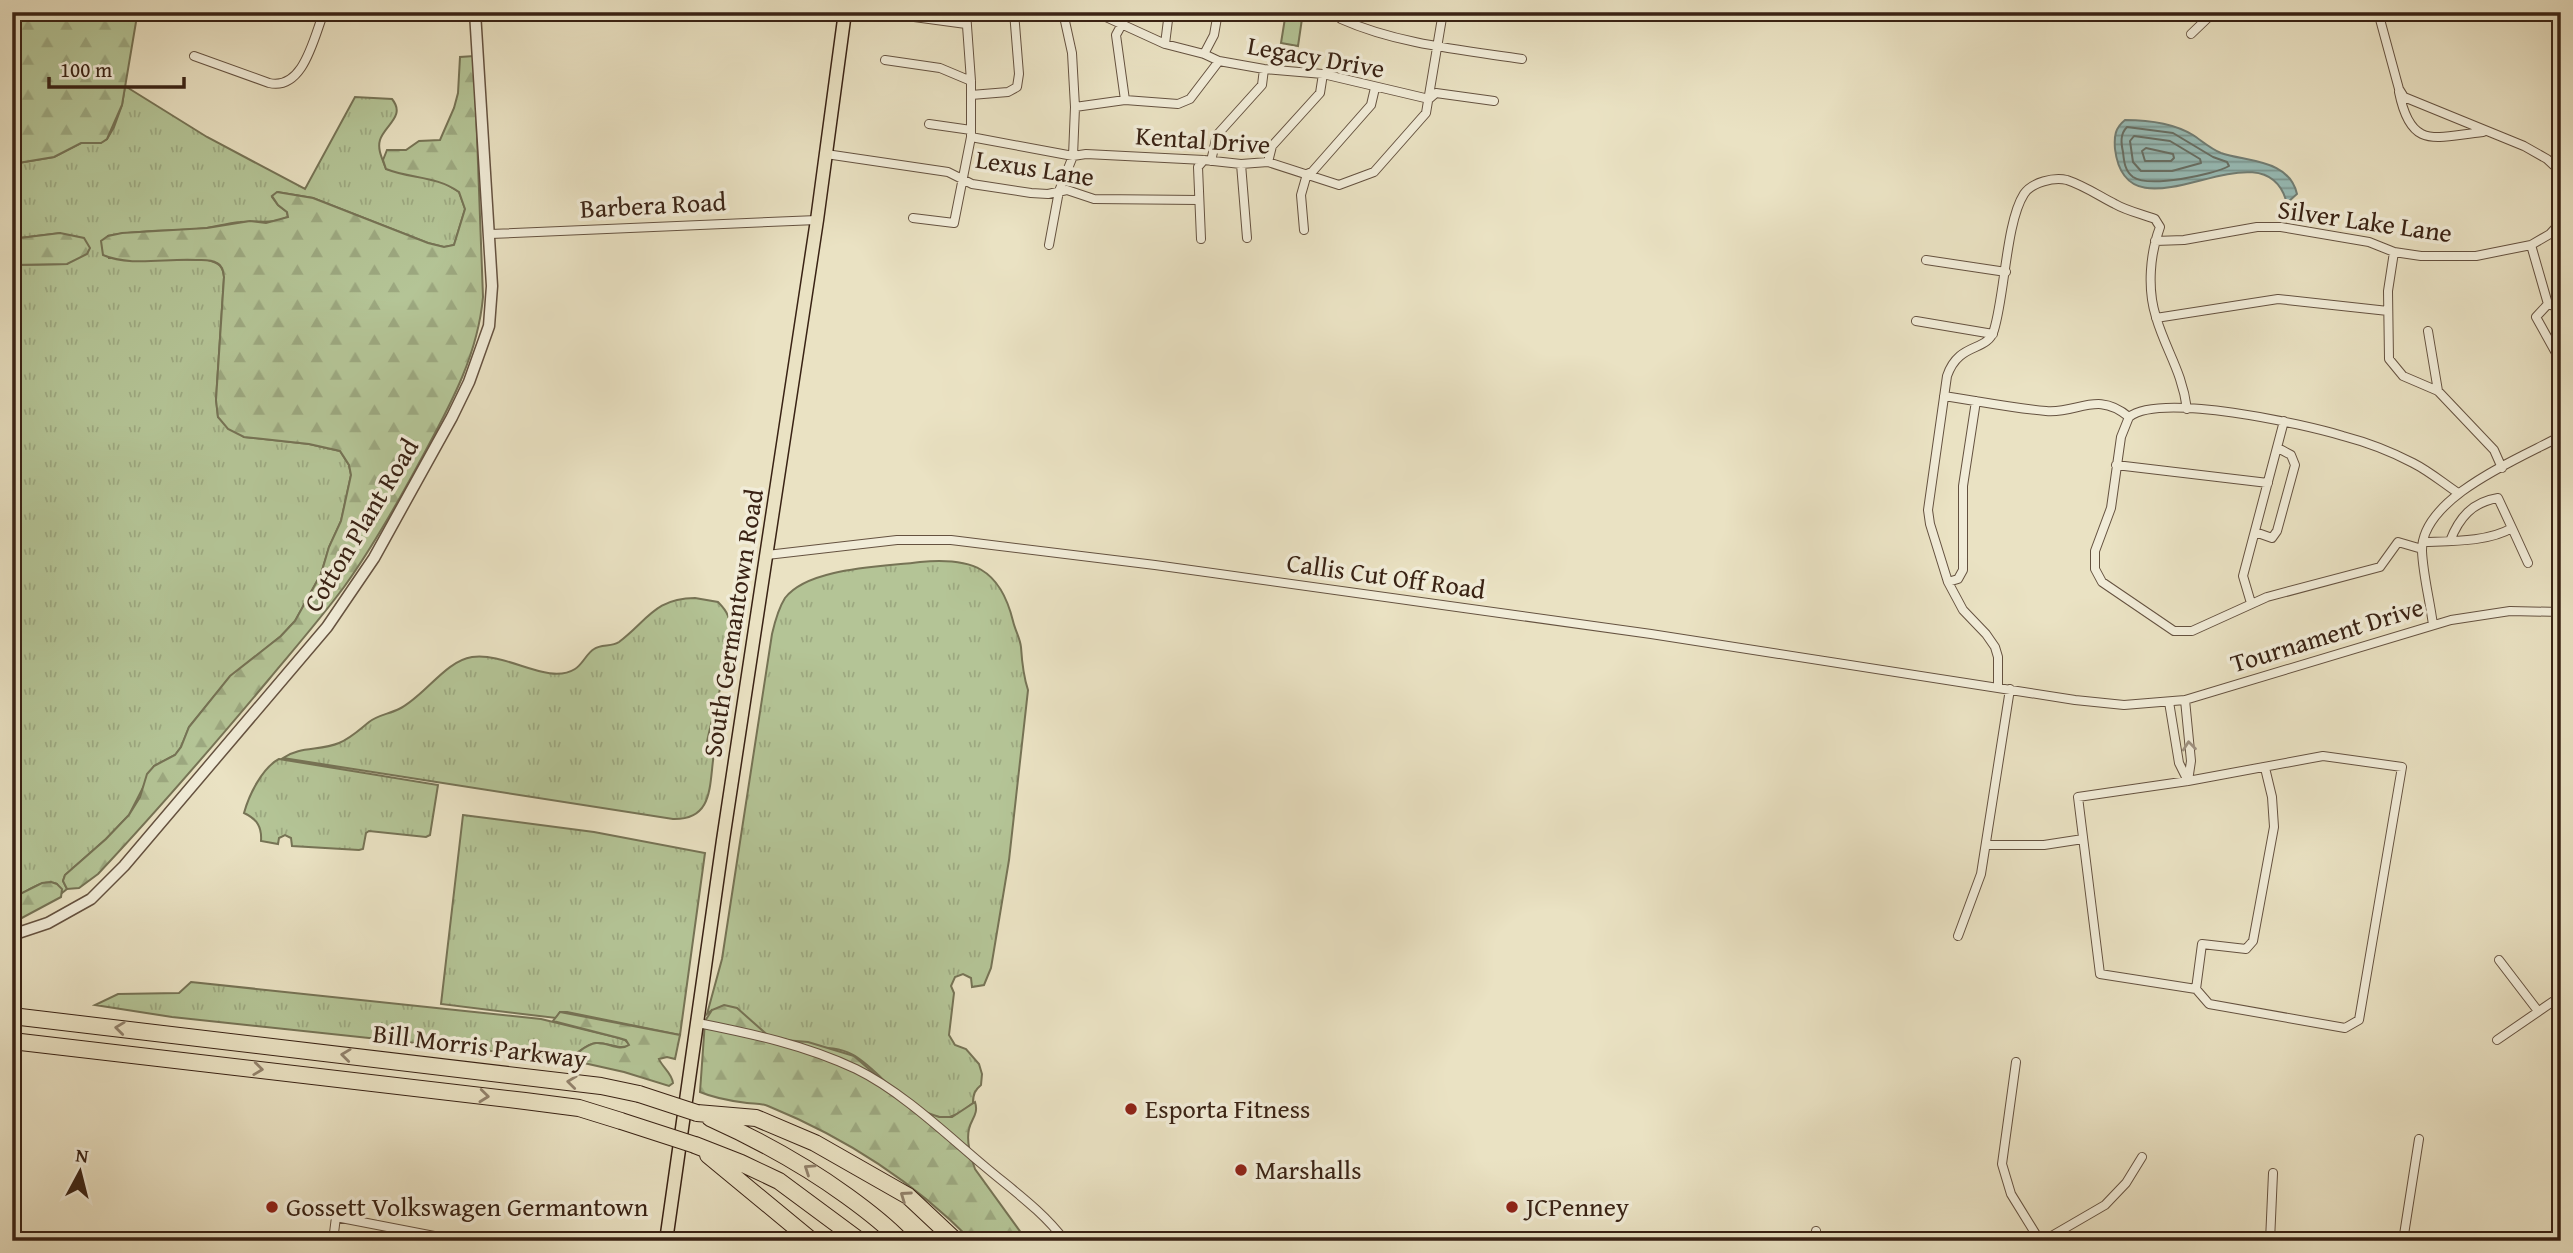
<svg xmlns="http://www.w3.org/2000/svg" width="2573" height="1253" viewBox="0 0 2573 1253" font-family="'Gentium Book Plus',serif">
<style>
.grass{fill:url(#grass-tufts);stroke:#767355;stroke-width:2}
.forest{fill:url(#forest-firs);stroke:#767355;stroke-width:2}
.park{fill:#b4c496;stroke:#767355;stroke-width:2}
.water{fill:url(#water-rules);stroke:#727f76;stroke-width:2}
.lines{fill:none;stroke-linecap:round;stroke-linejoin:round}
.shore{stroke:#687066;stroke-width:2}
.minor-casing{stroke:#655240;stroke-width:10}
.tertiary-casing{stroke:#655240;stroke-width:13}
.primary-casing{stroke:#392214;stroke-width:15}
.motorway-casing{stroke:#392214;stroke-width:18}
.minor{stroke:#f1ecd8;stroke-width:8}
.tertiary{stroke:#f1ecd8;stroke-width:10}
.primary{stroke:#eae2c3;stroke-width:12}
.motorway{stroke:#eae2c3;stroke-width:16}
.motorway-bridge-casing{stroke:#392214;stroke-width:18;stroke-linecap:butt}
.motorway-bridge{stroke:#eae2c3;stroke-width:16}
.oneway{stroke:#9e9180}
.oneway2{stroke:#92826c}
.poi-dot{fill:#8f2418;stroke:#f1ecd8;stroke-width:2.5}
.labels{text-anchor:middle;stroke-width:7;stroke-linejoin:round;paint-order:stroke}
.street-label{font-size:26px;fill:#392214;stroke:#f1ecd8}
.poi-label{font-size:26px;fill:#392214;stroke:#f1ecd8;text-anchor:start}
</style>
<defs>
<pattern id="grass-tufts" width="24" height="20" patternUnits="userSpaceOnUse" patternTransform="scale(1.75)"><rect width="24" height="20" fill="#b4c496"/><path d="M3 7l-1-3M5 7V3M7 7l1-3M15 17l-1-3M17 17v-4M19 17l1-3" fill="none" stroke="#9ca880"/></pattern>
<pattern id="forest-firs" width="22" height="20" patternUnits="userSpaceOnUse" patternTransform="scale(1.75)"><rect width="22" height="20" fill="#b4c496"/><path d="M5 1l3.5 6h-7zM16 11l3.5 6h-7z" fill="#9ca880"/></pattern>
<pattern id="water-rules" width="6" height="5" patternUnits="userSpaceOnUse" patternTransform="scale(1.75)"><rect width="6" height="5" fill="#98bdb8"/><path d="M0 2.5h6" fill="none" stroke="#7d9994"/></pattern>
</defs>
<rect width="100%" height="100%" fill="#eae2c3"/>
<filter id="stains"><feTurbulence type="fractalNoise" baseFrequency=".00286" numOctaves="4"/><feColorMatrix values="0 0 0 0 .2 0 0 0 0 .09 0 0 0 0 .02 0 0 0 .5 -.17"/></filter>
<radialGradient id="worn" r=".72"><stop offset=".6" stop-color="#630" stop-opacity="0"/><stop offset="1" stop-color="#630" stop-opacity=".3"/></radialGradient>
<path class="grass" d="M125 86 207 137 305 189 355 97 392 99C406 116 385 125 380 140 377 150 383 160 386 169L441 181 459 192 465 209 454 245 444 247 428 243 313 198 278 192 272 197 278 205 287 212 288 217C272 225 257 220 240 222 229 223 218 226 207 228 174 232 141 229 108 236L109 258 208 260C219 263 223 266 224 277L216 399 218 417 244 437 309 444 340 451 349 465 351 475 341 521 329 547 321 574 295 621 281 636 230 677 189 727 181 747 175 755 154 766 129 815 106 839 65 875 63 881 67 889 62 893 57 884C42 878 26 893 12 898V265L67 264 60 233 12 239V164L54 157 81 143H100L107 139 114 127 122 105Z
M920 562C972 557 1000 568 1013 621 1015 630 1020 638 1021 647 1022 663 1023 675 1028 690L1009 860 991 968 984 985 972 987 971 978 963 974 955 977 951 986 954 993 949 1035 955 1045 966 1049 979 1064 982 1074 981 1085C975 1090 973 1094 973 1103 963 1111 954 1119 940 1117 906 1114 882 1071 853 1055 830 1042 807 1052 785 1045 761 1038 735 1021 712 1010L707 1014 722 959 772 634C775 621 778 609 785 598 809 567 884 567 920 562Z
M695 598 718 602C722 606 726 610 728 616 737 641 712 714 707 742L708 747 713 749 714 753C709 785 714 820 673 819L283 758C300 746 320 751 339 743 351 738 359 730 369 722 378 715 389 714 399 709 424 697 445 661 472 657 507 652 548 686 575 669 583 664 586 654 594 649 601 644 612 647 619 642 647 621 655 598 695 598Z
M279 759 438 785 430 835 426 837 369 831 366 833 363 849 359 850 292 846 291 838 285 835 279 838 278 844 261 841C262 827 257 819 244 813 249 795 262 768 279 759Z
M463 815 594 832 705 853 680 1035 567 1012H560L556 1018 441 1004Z
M191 982 541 1019 619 1038 625 1040 630 1045C619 1051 608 1042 596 1043 585 1044 578 1055 566 1059L172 1017 95 1005 118 994 179 993Z"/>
<path class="forest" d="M12 12H134L136 22 122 105 107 139 101 143H81L54 157 12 164Z
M474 56 483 297C478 353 452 402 426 450 401 497 375 544 344 587 321 618 295 648 270 678 214 745 158 810 98 874L79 888 67 889 63 881 65 875 106 839 129 815 140 797 147 774 154 766 175 755 181 747 189 727 230 676 281 636 295 621 321 574 329 547 341 521 351 475 349 465 340 451 309 444 244 437 228 429 218 417 216 400 224 277C223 271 223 266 217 263 211 259 203 260 196 260 167 258 130 267 103 255L101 241 108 236 122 233 207 228 250 221 266 223 288 217 287 212 278 205 272 196 277 192 313 198 428 243 444 247 454 245 465 209 459 192C437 176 411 179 386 169L383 160 387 150H406L419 141 440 140 454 108 458 93 460 57Z
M60 233 84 238 90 248 87 254 67 264 12 265V239Z
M51 882 57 884 62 889 61 897 20 919 12 920V898L42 883Z
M724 1005 737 1008 772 1039 808 1042 854 1056 903 1099 925 1112 939 1117H952L975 1102C979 1114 971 1119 969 1129 966 1142 971 1157 975 1169L1027 1241H972C914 1182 844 1137 768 1106 761 1103 754 1104 747 1103 731 1101 714 1098 700 1092L705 1021 712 1010Z
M560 1012 680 1035 675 1059 667 1057 659 1059C662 1067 672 1073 673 1083L669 1086 624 1072 566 1059C578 1055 585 1044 596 1043 608 1042 619 1052 629 1045L626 1040 619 1038 553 1021Z"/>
<path class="park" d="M1286 12H1303L1298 46 1281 43Z"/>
<path class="water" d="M2125 120C2149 120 2173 123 2193 135 2202 141 2211 149 2221 153 2247 162 2289 159 2297 194L2289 201 2286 200C2261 120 2127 248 2115 149 2114 136 2115 128 2125 120Z"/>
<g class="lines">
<path class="shore" d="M2127 127 2173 133 2213 157 2227 162 2229 166C2213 175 2149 188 2133 177 2125 171 2124 162 2123 152 2121 143 2120 134 2127 127Z
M2134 136 2170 141 2200 159 2201 163 2172 171H2141L2133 162 2130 141Z
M2146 148 2173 154 2174 158 2171 161H2145L2142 151Z"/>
<g class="minor-casing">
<path id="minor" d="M1095 12 1165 44 1204 54 1219 61 1264 69 1323 74 1429 99 1436 93 1494 101
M1123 12 1122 24 1116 35 1125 100
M1342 12 1341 19C1397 44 1462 50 1522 59
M1536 12 1548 14
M2378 12 2399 89 2404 97 2524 146 2547 159 2561 172
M892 14 966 24
M2191 34 2214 12
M1165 44 1169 12
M1204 54 1214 35 1218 12
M194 56 269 83C304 91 314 36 324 12
M885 60 940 68 971 81
M2399 92C2411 151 2435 137 2483 132
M971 95 1008 92 1017 87 1019 74 1014 12
M1075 107 1125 100 1178 104 1190 99 1219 61
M929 124 971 130
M971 137 1073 156 1086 154 1204 160 1241 164 1268 162 1339 185 1374 172 1426 113 1443 12
M826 154 948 172 972 184 1031 193 1048 194 1067 190 1094 199 1199 200
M1211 161 1217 135 1262 85 1264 69
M1268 162 1272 146 1320 93 1323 74
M1241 164 1247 238
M913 218 954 223 971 137V81L966 12
M1304 230 1301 195 1307 174 1312 172 1371 105 1375 88
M490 234 817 220
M1201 239 1198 167 1204 160
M2155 241 2184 240 2257 227H2281L2369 242 2394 252 2421 256H2476L2531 245 2550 234 2561 222
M1049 245 1059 191 1073 156 1075 107 1072 53 1063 12
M2531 245 2548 304
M2394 252 2388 291 2389 359 2403 376 2438 391 2494 450 2502 468
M1926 260 2006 272
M2548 304 2536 317 2561 362
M2548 304 2554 306 2561 318
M2156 318 2278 299 2388 311
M1916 321 1993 334
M2428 331 2438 391
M1944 396C1978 401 2012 408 2046 411 2078 414 2097 390 2129 417 2161 392 2303 424 2343 436 2366 442 2392 452 2413 463 2429 471 2443 483 2458 493
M1976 401 1963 486V570L1958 579 1948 582 1963 610 1986 634 1995 647 1998 657V687
M2129 417 2121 437 2111 508 2095 551V569L2102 582 2174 631H2192L2267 597 2380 567 2398 542 2422 549
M2116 465 2268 483
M2512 528 2528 563
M2255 532 2272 538 2277 531 2295 465 2291 455 2278 448
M2424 542C2451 541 2488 542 2512 528L2498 498C2472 502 2459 518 2450 541
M767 555 897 540H951L1155 565 1651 634 2075 700 2124 705 2185 700 2451 620 2510 611 2561 612
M1948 582 1930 524 1928 510 1947 376C1959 341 1987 353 1994 330 2005 294 2006 222 2024 194 2032 182 2054 177 2067 180 2085 186 2099 196 2115 204 2127 211 2142 214 2155 219L2160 227C2150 253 2147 289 2156 317 2166 351 2182 371 2187 409
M2251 603 2243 576 2284 421
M2433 625C2430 601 2423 575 2422 551 2421 497 2521 458 2561 436
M2169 702 2179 763 2188 781 2191 761 2185 700
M2323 756 2402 767 2359 1020 2345 1028 2209 1004 2196 989 2100 974 2078 797 2188 781Z
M1986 845H2044L2083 839
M1958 936 1981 874 2010 689
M2499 960 2538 1011
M2196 989 2202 944 2246 949 2253 941 2274 827 2272 797 2265 768
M698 1023C753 1034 805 1045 856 1069 901 1091 945 1133 983 1165 1011 1189 1043 1211 1065 1241
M2497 1040 2561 996
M2016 1062 2002 1164 2011 1194 2040 1241
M333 1241 336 1217 460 1241
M1814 1241 1816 1231
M2043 1241 2105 1205 2126 1183 2142 1157
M2270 1241 2273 1173
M2403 1241 2419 1139"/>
</g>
<g class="tertiary-casing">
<path id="tertiary" d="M12 935 48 923 91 899 124 866 327 627 374 558 452 417 469 382 489 326 492 286 475 12"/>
</g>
<g class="primary-casing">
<path id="primary" d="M666 1241 723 840 817 220 845 12"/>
</g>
<g class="motorway-casing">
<path id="motorway" d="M12 1016 601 1086 639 1094
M12 1041 525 1101 579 1108 621 1121
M697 1113 756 1118 815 1143 908 1196 956 1241
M710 1118C759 1140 803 1164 847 1196 865 1209 885 1224 901 1241
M695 1145 741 1163 779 1181 860 1241
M708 1155 812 1241"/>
</g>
<use href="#minor" class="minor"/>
<use href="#tertiary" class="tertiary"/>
<use href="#primary" class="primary"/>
<use href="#motorway" class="motorway"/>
<g class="motorway-bridge-casing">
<path id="motorway-bridge" d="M639 1094 697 1113
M621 1121 695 1145"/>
</g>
<use href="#motorway-bridge" class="motorway-bridge"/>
</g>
<defs><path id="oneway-chevron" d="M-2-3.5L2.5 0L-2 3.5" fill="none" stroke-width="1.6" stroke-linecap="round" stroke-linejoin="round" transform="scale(1.75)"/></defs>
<use class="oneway" href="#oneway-chevron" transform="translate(2189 746) rotate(-96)"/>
<g class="oneway2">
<use href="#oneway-chevron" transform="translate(120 1028) rotate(-173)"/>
<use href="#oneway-chevron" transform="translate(346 1055) rotate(-173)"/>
<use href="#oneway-chevron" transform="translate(258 1069) rotate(7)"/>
<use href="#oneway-chevron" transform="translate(572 1082) rotate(-173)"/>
<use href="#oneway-chevron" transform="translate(484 1096) rotate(6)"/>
<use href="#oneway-chevron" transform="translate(809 1169) rotate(-146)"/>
<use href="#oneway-chevron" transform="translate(905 1196) rotate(-145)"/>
</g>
<g class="poi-dot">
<circle cx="1131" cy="1109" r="7"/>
<circle cx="1241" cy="1170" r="7"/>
<circle cx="272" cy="1207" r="7"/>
<circle cx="1512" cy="1207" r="7"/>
</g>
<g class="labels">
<g class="street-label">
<text transform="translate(1316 57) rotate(10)" y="9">Legacy Drive</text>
<text transform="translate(1203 140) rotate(4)" y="9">Kental Drive</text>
<text transform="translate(1035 168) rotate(9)" y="9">Lexus Lane</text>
<text transform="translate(653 205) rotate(-3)" y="9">Barbera Road</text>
<text transform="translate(2365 221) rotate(8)" y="9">Silver Lake Lane</text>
<text transform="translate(361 525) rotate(-59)" y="9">Cotton Plant Road</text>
<text transform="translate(1386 576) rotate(8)" y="9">Callis Cut Off Road</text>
<text transform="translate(733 623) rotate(-81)" y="9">South Germantown Road</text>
<text transform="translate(2327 635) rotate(-17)" y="9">Tournament Drive</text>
<text transform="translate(480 1046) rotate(7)" y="9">Bill Morris Parkway</text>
</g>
<g class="poi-label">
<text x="1145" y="1118">Esporta Fitness</text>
<text x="1255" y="1179">Marshalls</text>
<text x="286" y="1216">Gossett Volkswagen Germantown</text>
<text x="1526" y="1216">JCPenney</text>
</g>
</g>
<rect width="2573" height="1253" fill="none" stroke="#eae2c3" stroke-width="42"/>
<rect x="14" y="14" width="2545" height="1225" fill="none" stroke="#392214" stroke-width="3.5"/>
<rect x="21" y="21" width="2531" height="1211" fill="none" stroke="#392214" stroke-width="2"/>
<g transform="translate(80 1172) rotate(7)" stroke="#f1ecd8" stroke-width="5" paint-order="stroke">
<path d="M0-5L12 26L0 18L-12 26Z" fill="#392214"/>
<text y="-10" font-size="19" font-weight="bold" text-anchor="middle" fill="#392214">N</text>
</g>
<path d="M49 77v10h135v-10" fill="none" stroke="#392214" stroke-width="3.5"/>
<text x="60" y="77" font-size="21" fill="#392214" stroke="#f1ecd8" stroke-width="5" paint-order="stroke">100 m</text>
<rect width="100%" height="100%" filter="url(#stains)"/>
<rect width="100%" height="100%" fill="url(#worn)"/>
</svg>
